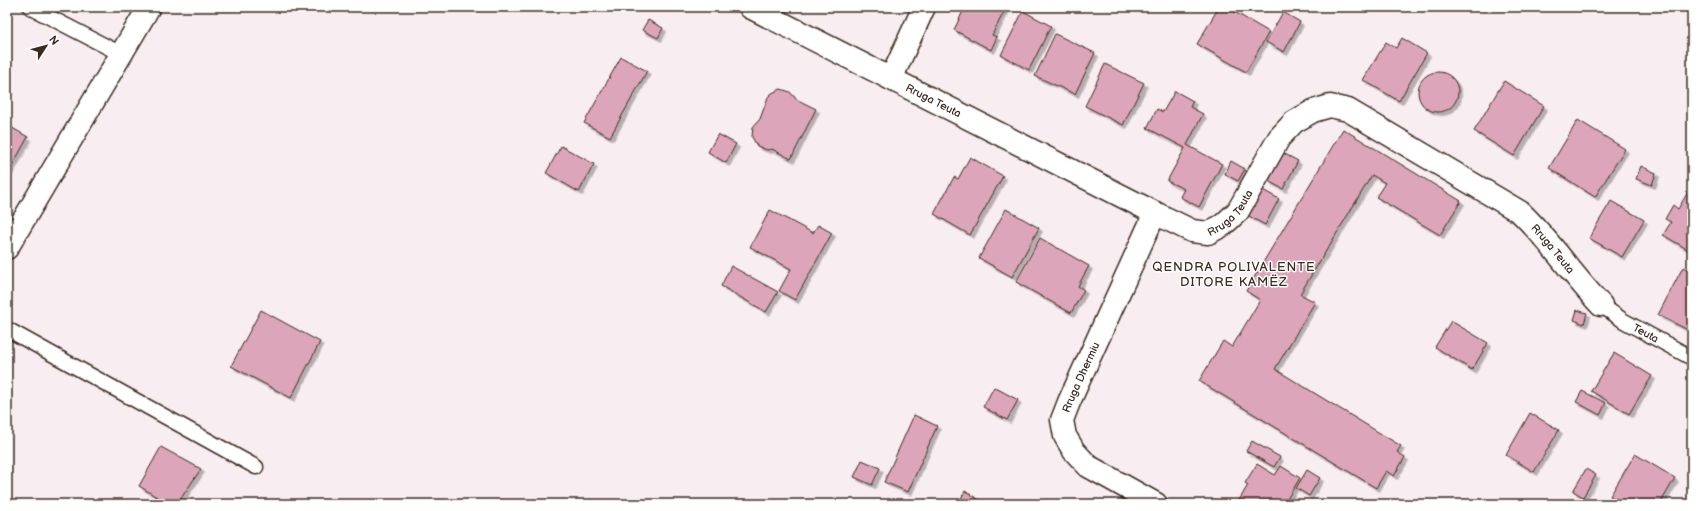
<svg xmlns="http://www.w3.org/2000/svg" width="1699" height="511" viewBox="0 0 1699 511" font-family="'Balsamiq Sans',sans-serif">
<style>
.building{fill:#dda5b9;stroke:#3b2a1e;filter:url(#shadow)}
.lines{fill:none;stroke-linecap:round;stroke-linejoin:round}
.lane-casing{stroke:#3b2a1e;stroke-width:17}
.street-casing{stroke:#3b2a1e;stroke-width:25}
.secondary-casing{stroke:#3b2a1e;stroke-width:25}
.lane{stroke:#fff;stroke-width:14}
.street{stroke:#fff;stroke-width:22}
.secondary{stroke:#fff;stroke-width:22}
.labels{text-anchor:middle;stroke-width:3;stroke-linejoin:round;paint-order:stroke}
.street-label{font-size:11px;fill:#3b2a1e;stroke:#fff}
.quarter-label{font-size:13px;letter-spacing:1px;fill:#3b2a1e;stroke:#fff}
</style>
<defs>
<filter id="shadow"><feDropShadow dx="3.5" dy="3.5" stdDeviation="0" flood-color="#0004"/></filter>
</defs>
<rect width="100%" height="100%" fill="#f8edf1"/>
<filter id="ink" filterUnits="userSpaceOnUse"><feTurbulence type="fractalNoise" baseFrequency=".025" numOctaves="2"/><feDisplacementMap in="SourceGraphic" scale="8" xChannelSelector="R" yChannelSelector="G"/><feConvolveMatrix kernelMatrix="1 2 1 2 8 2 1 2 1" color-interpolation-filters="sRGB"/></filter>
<g filter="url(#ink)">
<path class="building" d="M965 7H1003L1006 8 992 35 997 37 991 50 954 30Z
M1219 7H1226L1269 32 1246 72 1197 44Z
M1023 11 1051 26 1029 70 1001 55Z
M1283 12 1300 22 1284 52 1266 42Z
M648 20 663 28 658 38 642 30Z
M1055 34 1095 53 1075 94 1035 76Z
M1402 38 1427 53 1399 101 1363 80 1386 42 1396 48Z
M621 57 647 71 610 137 584 123Z
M1105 64 1144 83 1123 125 1085 106Z
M1418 92a20 20 0 1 1 40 0a20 20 0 1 1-40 0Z
M1504 81 1544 106 1514 156 1474 131Z
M781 89 790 92 796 99 816 109 791 159 772 149 767 150 757 146 752 137 753 127 760 119 768 97 772 93Z
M1175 91 1193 101 1190 107 1203 114 1187 145 1222 164 1199 207 1180 197 1184 189 1167 181 1185 148 1147 128 1157 109 1163 112Z
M1578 120 1625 149 1595 197 1549 168Z
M7 125 28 137 7 175Z
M1343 129 1461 201 1440 235 1376 197 1385 183 1372 175 1300 294 1315 302 1275 369 1401 446 1397 452 1405 457 1394 476 1386 471 1376 488 1199 381 1223 341 1232 347 1260 300 1246 291Z
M718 134 736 144 726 163 708 152Z
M561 146 594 164 579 192 546 173Z
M1283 153 1298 161 1283 189 1268 181Z
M970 157 1003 176 970 235 934 214 954 177 958 179Z
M1231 161 1245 169 1238 181 1225 174Z
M1641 166 1656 173 1652 185 1636 179Z
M1261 189 1279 199 1265 225 1247 215Z
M1688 192 1692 195V252L1663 235 1671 222 1665 219 1673 205 1678 209Z
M1611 201 1644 220 1622 257 1589 238Z
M1006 209 1039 228 1012 277 979 258Z
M770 210 813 233 818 225 832 233 795 300 779 291 791 269 750 247Z
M1040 238 1089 266 1078 286 1084 290 1071 313 1016 282Z
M731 266 778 292 766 312 721 286Z
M1683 267 1692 272V332L1658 315Z
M261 310 320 342 291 398 231 366Z
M1577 310 1587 313 1584 324 1574 320Z
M1451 321 1488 343 1472 370 1435 347Z
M1614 353 1652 376 1629 414 1591 391Z
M994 387 1018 400 1007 420 983 407Z
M1582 391 1606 403 1600 415 1576 402Z
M1530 413 1559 430 1534 472 1506 455Z
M914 415 937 426 908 492 884 482Z
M1252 441 1280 457 1274 467 1246 451Z
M161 447 201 469 177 504H168L139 486Z
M1635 454 1675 478 1660 504H1624L1610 496Z
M862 460 880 468 872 485 854 477Z
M1257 464 1275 475 1281 466 1300 478 1284 504H1242L1238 502 1248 485 1245 483Z
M1586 469 1596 475 1583 497 1573 491Z
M1307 470 1320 478 1309 496 1296 488Z
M965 491 986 504H958Z"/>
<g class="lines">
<g class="lane-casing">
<g id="lane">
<path d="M30 7 121 54"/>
<path id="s1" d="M1601 305 1624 321 1692 358"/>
<path d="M7 329 256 467"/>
</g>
</g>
<g class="street-casing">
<g id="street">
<path d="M891 79 924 7"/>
<path d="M7 248 149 7"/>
<path id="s2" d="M1156 504 1088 466 1074 451 1065 436 1062 420 1069 402 1155 213 1192 231 1208 233 1223 225 1238 211 1279 138 1294 122 1313 111 1330 106 1348 110 1520 212C1550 240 1572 275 1601 305"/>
</g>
</g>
<g class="secondary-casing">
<g id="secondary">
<path id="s3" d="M750 7 1155 213"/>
</g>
</g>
<use href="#lane" class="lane"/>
<use href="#street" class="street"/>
<use href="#secondary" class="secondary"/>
</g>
</g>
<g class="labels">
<g class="street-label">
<text dy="4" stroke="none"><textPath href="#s3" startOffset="206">Rruga Teuta</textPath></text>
<text dy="4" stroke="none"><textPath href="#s2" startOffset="447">Rruga Teuta</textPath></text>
<text dy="4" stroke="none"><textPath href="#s2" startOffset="867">Rruga Teuta</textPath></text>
<text dy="4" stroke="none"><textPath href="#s1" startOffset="53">Teuta</textPath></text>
<text dy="4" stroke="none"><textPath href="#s2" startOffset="179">Rruga Dhermiu</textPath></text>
</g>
<g class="quarter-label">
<text x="1234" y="271">QENDRA POLIVALENTE<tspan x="1234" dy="15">DITORE KAMËZ</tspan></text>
</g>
</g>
<rect width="1699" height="511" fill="none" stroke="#fff" stroke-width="24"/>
<rect x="12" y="12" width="1675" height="487" fill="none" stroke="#3b2a1e" stroke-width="1.5" filter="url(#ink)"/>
<g transform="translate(46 46) rotate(54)" stroke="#ffffff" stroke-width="3" paint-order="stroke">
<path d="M0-3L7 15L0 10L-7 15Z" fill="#3b2a1e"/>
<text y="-6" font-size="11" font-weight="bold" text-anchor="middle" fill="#3b2a1e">N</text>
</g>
</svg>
